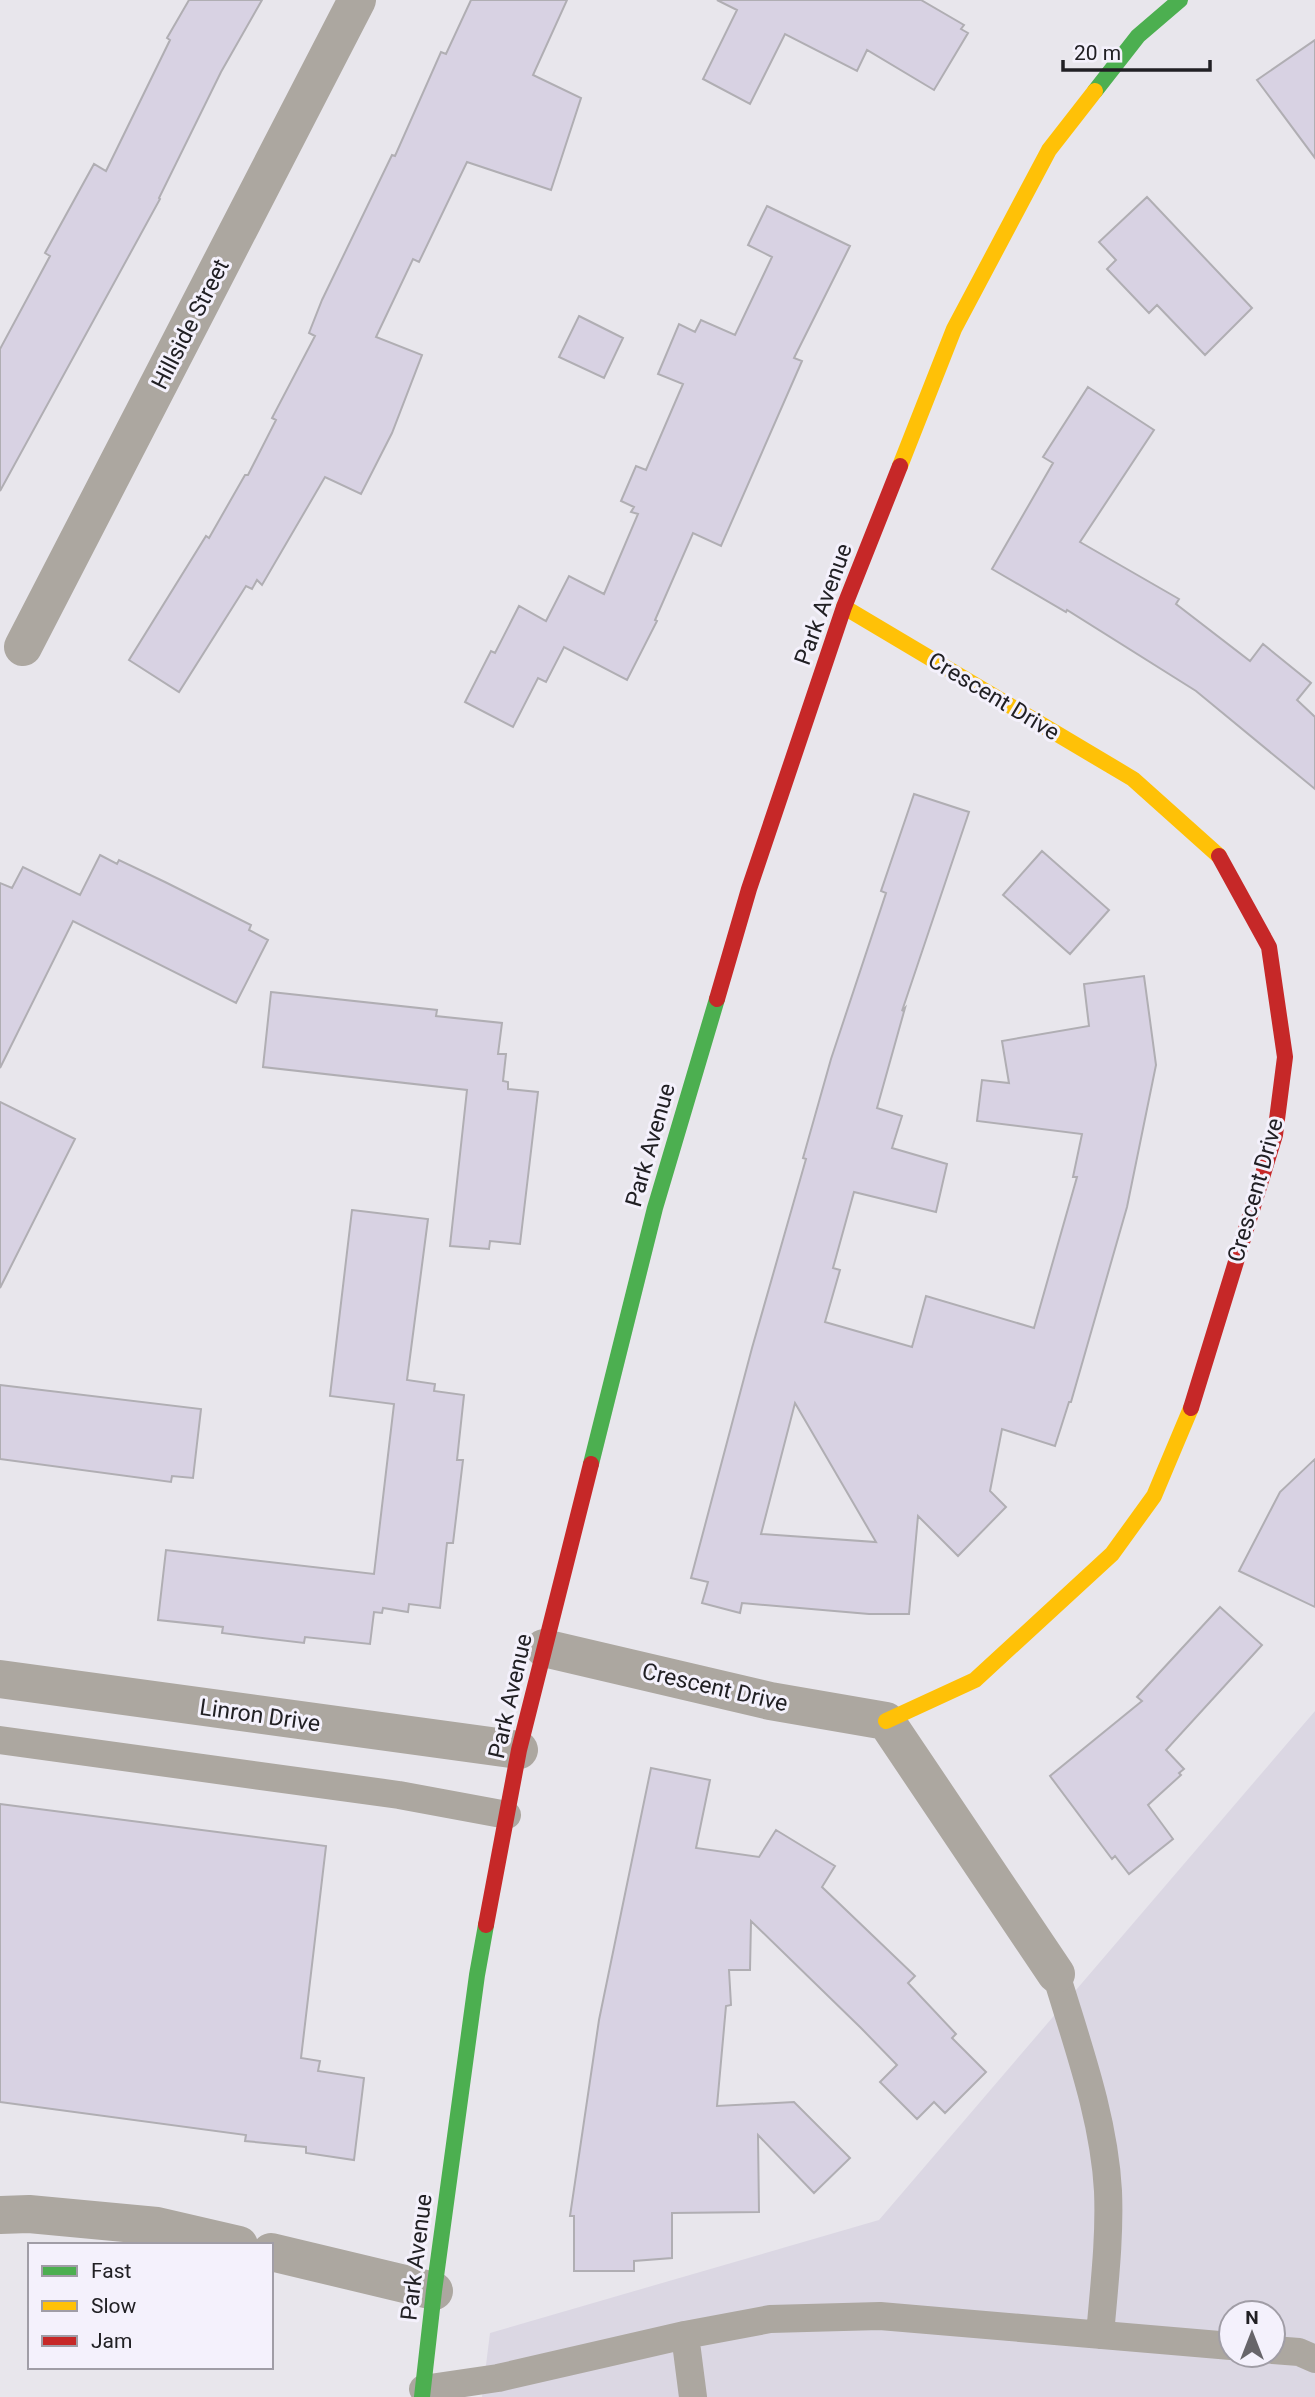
<svg xmlns="http://www.w3.org/2000/svg" width="1315" height="2397" viewBox="0 0 1315 2397" font-family="Roboto,sans-serif">
<style>
.built{fill:#dbd7e3;fill-rule:evenodd}
.building{fill:#d8d2e3;stroke:#b0aeb3;stroke-width:2;fill-rule:evenodd}
.lines{fill:none;stroke-linecap:round;stroke-linejoin:round}
.lane{stroke:#aca7a0;stroke-width:28}
.street{stroke:#aca7a0;stroke-width:38}
.fast{stroke:#4caf50;stroke-width:16}
.slow{stroke:#ffc107;stroke-width:16}
.jam{stroke:#c62828;stroke-width:16}
.labels{text-anchor:middle;stroke-width:6;stroke-linejoin:round;paint-order:stroke}
.street-label{font-size:23px;fill:#212024;stroke:#f4f1fc}
</style>
<rect width="100%" height="100%" fill="#e8e6ec"/>
<path class="built" d="M1315 1711V2397H482L490 2333 879 2220ZM1231 2313H1273V2355H1231Z"/>
<path class="building" d="M189 0H262L221 72 159 198 160 199 0 491V349L50 256 45 253 94 164 106 171 170 40 167 38Z
M471 0H567L533 75 581 98 551 190 467 162 419 262 413 259 376 337 422 355 392 433 361 494 325 477 262 585 257 580 252 589 246 586 179 692 129 660 206 536 209 538 245 475H248L276 420 272 418 315 336 309 333 322 300 392 155 395 156 441 52 446 54Z
M717 0H921L964 25 961 29 968 33 934 90 867 50 857 71 785 34 750 104 703 79 737 10Z
M1315 40V158L1257 80Z
M1147 197 1252 308 1205 355 1157 305 1149 313 1107 269 1116 260 1099 242Z
M767 206 850 246 794 358 802 361 721 546 693 533 655 620 657 621 627 680 564 647 546 682 538 678 513 727 465 702 491 651 495 653 519 606 546 621 569 576 604 594 638 514 631 512 634 507 621 501 636 466 646 470 683 384 658 374 679 324 695 332 701 320 735 335 772 257 748 245Z
M579 316 623 338 604 378 559 357Z
M1088 387 1154 430 1080 542 1179 599 1176 604 1250 661 1263 644 1311 683 1297 700 1315 717V789L1196 691 1067 610 1066 612 992 569 1053 463 1043 457Z
M914 794 969 812 902 1011 905 1008 877 1108 902 1116 892 1148 947 1164 936 1212 854 1192 833 1268 840 1270 825 1322 912 1347 926 1296 1034 1328 1077 1177H1073L1082 1134 977 1121 982 1080 1009 1083 1002 1041 1089 1026 1084 984 1144 976 1156 1065 1127 1207 1071 1402H1069L1055 1446 1002 1429 990 1491 1006 1507 958 1556 918 1516 909 1614H869L742 1603 740 1613 702 1603 708 1582 691 1578 752 1348 806 1159 803 1158 831 1059 886 893 881 891ZM795 1403 876 1542 761 1534Z
M1042 851 1109 910 1070 954 1003 895Z
M100 855 117 864 119 860 165 882 251 925 249 930 268 940 236 1003 73 921 0 1068V883L12 888 23 867 80 895Z
M271 992 437 1010 436 1016 502 1023 498 1054H506L503 1081 508 1082V1089L538 1092 520 1244 490 1241 489 1249 450 1246 467 1090 263 1067Z
M0 1102 75 1139 0 1288Z
M352 1210 428 1219 407 1380 435 1384 434 1391 464 1395 457 1460H463L453 1543H447L440 1608 409 1604 408 1612 383 1608 382 1613 374 1612 370 1644 305 1637 304 1643 222 1633 223 1627 158 1620 166 1550 374 1574 394 1404 330 1396Z
M0 1385 201 1409 193 1478 172 1476 171 1482 0 1459Z
M1315 1459V1607L1239 1571 1280 1492Z
M1220 1607 1262 1645 1166 1750 1184 1769 1179 1773 1181 1775 1148 1805 1173 1839 1129 1874 1115 1856 1112 1859 1050 1776 1142 1701 1137 1697Z
M651 1768 710 1780 696 1848 759 1857 776 1830 835 1866 822 1887 915 1976 908 1983 956 2034 952 2038 986 2072 945 2113 934 2102 917 2119 880 2082 897 2065 861 2028 751 1921 750 1970H729L731 2005 726 2006 717 2106 794 2102 850 2158 814 2193 758 2135 759 2212 672 2213V2258L634 2261V2271H574V2216H570L599 2020Z
M0 1804 326 1846 301 2058 320 2061 318 2071 364 2078 354 2160 306 2153V2147L245 2141 246 2135 0 2102Z"/>
<g class="lines">
<path class="lane" d="M0 1740 399 1795 507 1815
M1056 1974C1077 2044 1104 2117 1108 2191 1110 2239 1104 2287 1100 2335
M685 2335 693 2397
M1273 2350 1299 2352 1315 2359
M423 2389 498 2378 685 2335 770 2319 880 2316 1231 2346"/>
<path class="street" d="M23 647 357 0
M544 1648 770 1701 886 1721 1056 1974
M0 1679 519 1750
M0 2215 29 2214 157 2226 239 2245
M271 2252 434 2291"/>
<path class="fast" d="M1095 91 1138 36 1180 0
M591 1464 655 1208 717 999
M422 2397 434 2291 477 1975 486 1925"/>
<path class="slow" d="M900 466 954 329 1049 150 1095 91
M844 607 1133 779 1219 856
M886 1721 975 1680 1112 1554 1154 1496 1191 1408"/>
<path class="jam" d="M717 999 749 889 844 607 900 466
M1191 1408 1275 1135 1285 1057 1269 947 1219 856
M486 1925 519 1750 591 1464"/>
</g>
<g class="labels">
<g class="street-label">
<text transform="translate(190 324) rotate(-63)" y="8">Hillside Street</text>
<text transform="translate(823 604) rotate(-70)" y="8">Park Avenue</text>
<text transform="translate(994 696) rotate(31)" y="8">Crescent Drive</text>
<text transform="translate(650 1145) rotate(-74)" y="8">Park Avenue</text>
<text transform="translate(1255 1190) rotate(-74)" y="8">Crescent Drive</text>
<text transform="translate(715 1687) rotate(13)" y="8">Crescent Drive</text>
<text transform="translate(510 1696) rotate(-77)" y="8">Park Avenue</text>
<text transform="translate(260 1715) rotate(8)" y="8">Linron Drive</text>
<text transform="translate(416 2257) rotate(-83)" y="8">Park Avenue</text>
</g>
</g>
<rect x="28" y="2243" width="245" height="126" fill="#f4f1fc" stroke="#a09da6" stroke-width="2"/>
<rect x="42" y="2266" width="35" height="10" fill="#4caf50" stroke="#a09da6" stroke-width="2"/>
<text x="91" y="2278" font-size="21" fill="#212024">Fast</text>
<rect x="42" y="2301" width="35" height="10" fill="#ffc107" stroke="#a09da6" stroke-width="2"/>
<text x="91" y="2313" font-size="21" fill="#212024">Slow</text>
<rect x="42" y="2336" width="35" height="10" fill="#c62828" stroke="#a09da6" stroke-width="2"/>
<text x="91" y="2348" font-size="21" fill="#212024">Jam</text>
<g transform="translate(1252 2334)"><circle r="33" fill="#f4f1fc" stroke="#a09da6" stroke-width="2"/>
<path d="M0-5L12 26L0 18L-12 26Z" fill="#67656a"/>
<text y="-10" font-size="19" font-weight="bold" text-anchor="middle" fill="#212024">N</text>
</g>
<path d="M1063 60v10h147v-10" fill="none" stroke="#212024" stroke-width="3.5"/>
<text x="1074" y="60" font-size="21" fill="#212024" stroke="#f4f1fc" stroke-width="5" paint-order="stroke">20 m</text>
</svg>
